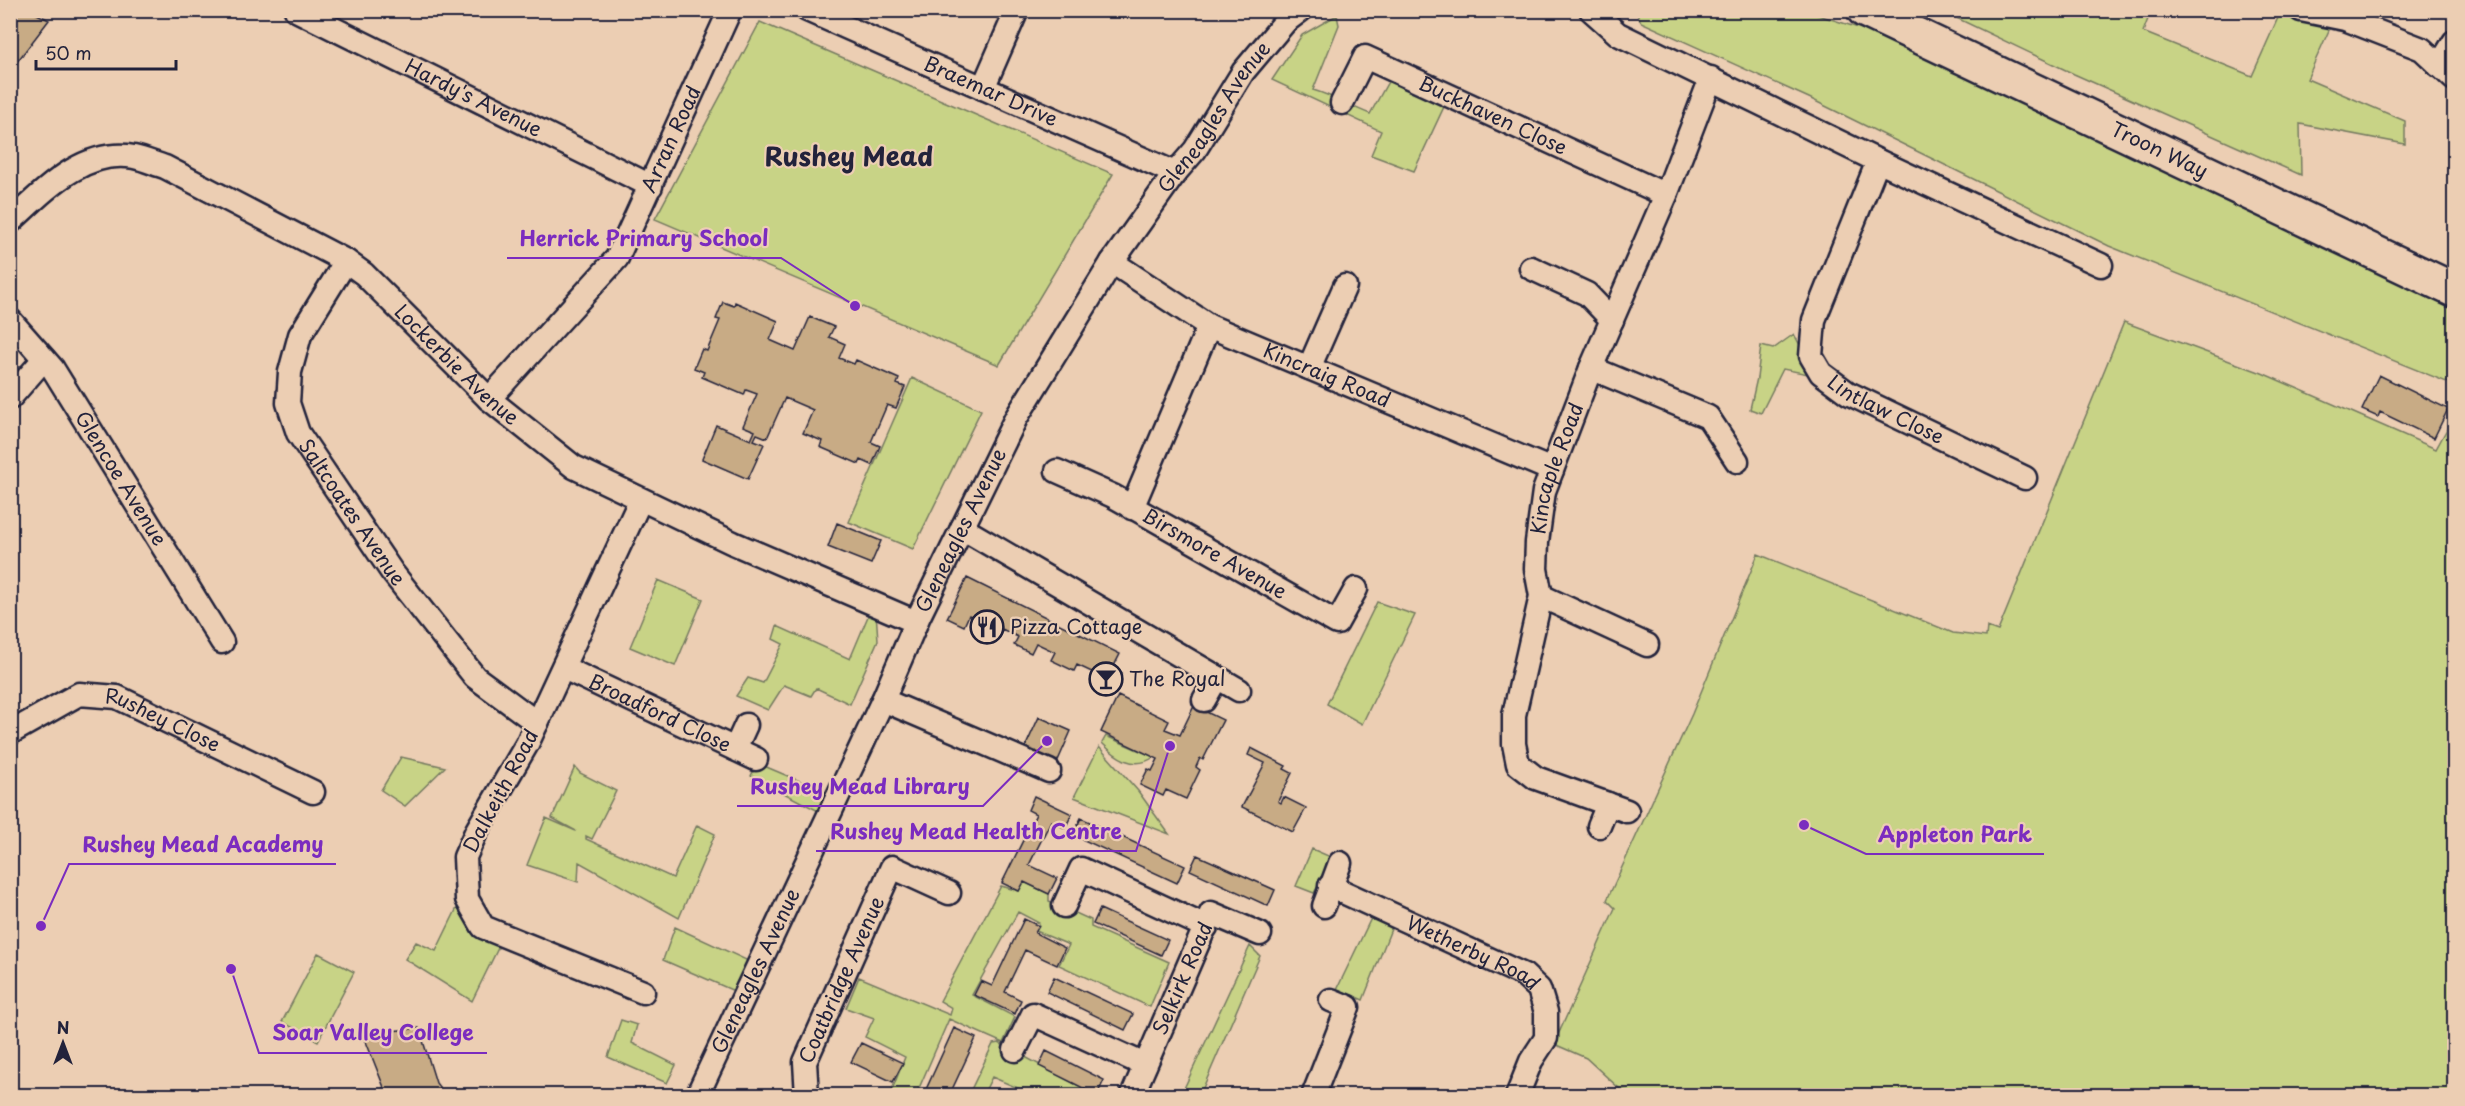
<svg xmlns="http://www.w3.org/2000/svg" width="2465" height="1106" viewBox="0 0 2465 1106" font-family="'Playpen Sans',sans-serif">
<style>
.green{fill:#c8d386;stroke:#757a60;stroke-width:1.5}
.building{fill:#c8ab85;stroke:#22223b;stroke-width:1.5}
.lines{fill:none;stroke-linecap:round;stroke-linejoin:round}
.minor-casing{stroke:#22223b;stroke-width:27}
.trunk-casing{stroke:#22223b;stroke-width:38}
.minor{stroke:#ecceb3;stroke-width:22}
.trunk{stroke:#ecceb3;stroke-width:33}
.labels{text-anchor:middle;stroke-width:4.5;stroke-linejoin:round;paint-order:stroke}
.street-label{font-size:20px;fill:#22223b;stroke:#ecceb3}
.poi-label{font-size:20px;fill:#22223b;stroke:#ecceb3;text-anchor:start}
.district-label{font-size:26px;font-weight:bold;fill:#22223b;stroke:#ecceb3}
.leader{fill:none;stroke:#7b2cbf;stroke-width:2}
.callout-dot{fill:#7b2cbf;stroke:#ecceb3;stroke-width:2}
.callout-label{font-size:21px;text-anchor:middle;font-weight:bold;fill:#7b2cbf;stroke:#ecceb3;stroke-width:4.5;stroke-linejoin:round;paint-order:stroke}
</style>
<rect width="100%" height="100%" fill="#ecceb3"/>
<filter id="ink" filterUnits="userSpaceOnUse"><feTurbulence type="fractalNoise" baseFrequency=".0167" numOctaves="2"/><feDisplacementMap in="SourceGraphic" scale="12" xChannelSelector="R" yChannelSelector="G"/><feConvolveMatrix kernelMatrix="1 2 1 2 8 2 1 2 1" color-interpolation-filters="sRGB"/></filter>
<g filter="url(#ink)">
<path class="green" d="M2090 10 2151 11 2143 32 2252 76 2281 11 2335 17 2307 79 2405 121V144L2300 124 2301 175 2074 74 1942 11Z
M1636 11H1806L1942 55 2454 297V385L2109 246 1809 98 1641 22Z
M1337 15 1339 25 1313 90C1334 96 1349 106 1370 114L1394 71 1449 96 1414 171 1371 155 1381 131 1272 80 1302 35Z
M760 22 1113 174 999 365 655 219Z
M2124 322 2262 373 2436 449 2454 416V1095H1636L1620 1089 1586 1058 1554 1044 1615 908 1607 900 1692 714 1758 554 1953 633 1986 637 1987 627 1998 631Z
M1794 334 1813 370 1808 374 1783 369 1761 413 1750 409 1757 378 1761 346 1773 349Z
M912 378 981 410 913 549 849 522Z
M658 580 703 599 675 666 630 647Z
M1377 602 1415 615 1362 724 1327 704Z
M871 609 876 612 878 640 850 704 816 688 811 696 784 685 768 710 736 696 748 678 763 683 783 644 773 639 777 626 850 659Z
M1106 736 1154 757C1134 771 1116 757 1102 743Z
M1099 747 1138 791 1169 834 1074 797Z
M401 757 445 767 405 806 381 790Z
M757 763 835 796 826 815 751 776Z
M575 767 580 773 616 791 592 839 586 836V839L673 878 697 825 715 834 679 918 579 862 578 882 527 865 546 818 576 831 552 818Z
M1312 849 1333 858 1314 893 1296 886Z
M1024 882 1049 894V901L1091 920V927L1169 962 1150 1007 1059 965 1069 945 1036 931 1039 923 1018 912 972 995 1015 1017 1003 1043 949 1019 916 1095H890L905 1057 865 1037 874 1018 846 1008 859 977 950 1015 952 1008 940 1001 1001 886 1019 891Z
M457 908 475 924 503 938 472 1001 405 959 416 942 436 951Z
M1375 910 1395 919 1363 1000 1337 989Z
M675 927 755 964 741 994 663 960Z
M1250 946 1260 956 1200 1095H1181Z
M318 953 354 972 318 1041 282 1022Z
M621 1020 637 1025 632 1043 676 1065 667 1083 608 1057Z
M999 1043 1096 1095H1034L992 1077 983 1095 968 1096 993 1044Z"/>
<path class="building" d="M29 10 49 20 10 71V11Z
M723 302 734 306 735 302 778 321 770 340 795 351 810 317 834 327 829 337 845 344 839 358 854 364 856 360 899 379 897 384 905 387 896 408 887 405 871 442 880 446 872 465 861 460 859 464 820 447 822 441 803 433 813 410 785 398 767 438 757 434 754 440 764 444 748 479 702 459 716 425 751 440 755 431 743 426 757 394 746 390 744 395 702 377 704 372 694 368 702 349 707 351 720 320 716 319Z
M2379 375 2448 409 2434 438 2380 412 2378 417 2362 410Z
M837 523 881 541 871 564 828 547Z
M967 578 1120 654 1113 668 1122 673 1117 684 1077 665 1074 671 1051 660 1055 652 1036 643 1031 653 1014 645 1018 637 1002 629 998 637 978 628 982 621 969 615 964 626 947 618Z
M1118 696 1169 721 1165 729 1180 735 1194 706 1223 720 1203 760 1200 758 1196 767 1200 770 1186 799 1166 790 1163 796 1140 785 1148 769 1152 771 1158 759 1101 732Z
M1039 717 1071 731 1056 765 1024 750Z
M1251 748 1286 766 1284 769 1292 773 1278 801 1281 803 1284 797 1306 808 1293 832 1242 807 1265 763 1248 755Z
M1034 796 1072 814 1065 828 1051 821 1029 865 1057 878 1049 894 1024 882 1019 891 1002 883 1036 814 1028 810Z
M1081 818 1185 866 1177 883 1073 835Z
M1197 855 1275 890 1268 906 1190 870Z
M1100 909 1168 940 1161 955 1093 924Z
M1024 919 1039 926 1035 933 1065 948 1057 965 1025 950 1005 992 1021 1000 1015 1014 974 995 981 981 992 986Z
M1054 977 1133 1014 1125 1030 1047 992Z
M419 1028 436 1083 446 1096H385V1090L363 1034Z
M954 1028 976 1038 949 1096H923Z
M861 1043 903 1063 893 1082 851 1062Z
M1046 1051 1104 1080 1097 1095 1039 1066Z"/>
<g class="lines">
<g class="minor-casing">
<g id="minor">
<path id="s1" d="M296 10 651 186"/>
<path id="s2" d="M807 10 1175 173"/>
<path d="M1591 10 1618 34 1878 161 2101 265"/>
<path d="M2301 10 2345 19 2422 49 2454 79"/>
<path d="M2439 66 2454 42"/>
<path d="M983 88 1017 10"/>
<path id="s3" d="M1342 103 1365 57 1666 195"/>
<path id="s4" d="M1878 161 1814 320 1811 356 1821 373 1848 393 2025 478"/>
<path id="s5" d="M10 222C44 191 83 148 134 157 144 159 155 164 165 167L346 261 364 274 489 399 574 467 733 543 916 622"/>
<path id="s6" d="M346 261 300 335 290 372 288 403 298 433 392 572 475 677 537 723"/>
<path id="s7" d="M1112 262 1209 326 1552 470"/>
<path d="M1531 268 1587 294 1612 320"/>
<path id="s8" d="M10 320 53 369 222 642"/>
<path d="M1309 368 1345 286"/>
<path d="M1591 368 1708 417 1737 461"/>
<path d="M10 398 44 359"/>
<path id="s9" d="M489 399 617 258 730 10"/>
<path id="s10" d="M1057 471 1113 496 1337 623 1356 589"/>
<path d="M640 501 527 744 477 830 465 857 467 899 483 927 643 992"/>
<path d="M1132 508 1209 326"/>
<path d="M962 528 1239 690"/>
<path d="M1541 596 1647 645"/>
<path id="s11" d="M564 668 756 759"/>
<path d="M883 700 1049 771"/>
<path d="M1204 700 1217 677"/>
<path id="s12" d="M10 733 79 694 117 697 313 792"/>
<path d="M735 749 746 725"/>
<path id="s13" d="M1627 811 1536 778 1518 764 1514 744V715L1541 596 1536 569 1537 542 1544 491 1591 368 1666 195 1711 78"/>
<path d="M1599 826 1608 804"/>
<path id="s14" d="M1330 886 1524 975 1539 989 1546 1012V1038L1531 1061 1517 1096"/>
<path d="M1064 906 1081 869 1206 927"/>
<path d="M1324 906 1340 863"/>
<path d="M1015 1050 1033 1014 1145 1065"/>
<path id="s15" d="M697 1096 883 700 919 616 1016 418 1112 262 1175 173 1195 150 1243 72 1285 22 1301 10"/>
<path id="s16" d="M807 1096 805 1062 892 867 949 893"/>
<path id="s17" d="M1132 1096 1211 913 1260 934"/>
<path d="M1313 1096 1348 1007 1331 1000"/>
</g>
</g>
<g class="trunk-casing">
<g id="trunk">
<path id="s18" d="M1864 10 2454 290"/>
</g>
</g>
<use href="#minor" class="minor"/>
<use href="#trunk" class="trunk"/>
</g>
</g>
<defs>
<g id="restaurant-ring" transform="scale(1.725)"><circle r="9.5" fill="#ecceb3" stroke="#22223b" stroke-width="1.5"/><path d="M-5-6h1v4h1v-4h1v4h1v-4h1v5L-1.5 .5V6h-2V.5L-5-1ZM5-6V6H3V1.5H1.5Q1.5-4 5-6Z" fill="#22223b"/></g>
<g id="bar-ring" transform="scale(1.725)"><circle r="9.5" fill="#ecceb3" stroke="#22223b" stroke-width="1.5"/><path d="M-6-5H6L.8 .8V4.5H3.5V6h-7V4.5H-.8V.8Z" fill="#22223b"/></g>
</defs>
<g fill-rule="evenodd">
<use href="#restaurant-ring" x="987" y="627"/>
<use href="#bar-ring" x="1106" y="679"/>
</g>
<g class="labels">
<g class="street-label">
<text dy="7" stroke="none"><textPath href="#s2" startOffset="201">Braemar Drive</textPath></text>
<text dy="7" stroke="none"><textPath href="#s1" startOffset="198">Hardy's Avenue</textPath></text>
<text dy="7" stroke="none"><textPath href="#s3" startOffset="192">Buckhaven Close</textPath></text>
<text dy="7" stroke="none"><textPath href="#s15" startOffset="1110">Gleneagles Avenue</textPath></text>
<text dy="7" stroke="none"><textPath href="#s9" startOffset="321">Arran Road</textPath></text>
<text dy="7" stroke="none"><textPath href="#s18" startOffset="327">Troon Way</textPath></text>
<text dy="7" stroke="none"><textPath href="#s5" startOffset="534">Lockerbie Avenue</textPath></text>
<text dy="7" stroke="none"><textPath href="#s7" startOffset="244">Kincraig Road</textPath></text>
<text dy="7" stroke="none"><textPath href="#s4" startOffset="302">Lintlaw Close</textPath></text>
<text dy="7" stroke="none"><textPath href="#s13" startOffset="422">Kincaple Road</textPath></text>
<text dy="7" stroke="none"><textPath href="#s8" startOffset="194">Glencoe Avenue</textPath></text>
<text dy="7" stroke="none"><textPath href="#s6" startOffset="284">Saltcoates Avenue</textPath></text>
<text dy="7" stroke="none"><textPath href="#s15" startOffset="624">Gleneagles Avenue</textPath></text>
<text dy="7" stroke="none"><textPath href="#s10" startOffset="178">Birsmore Avenue</textPath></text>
<text dy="7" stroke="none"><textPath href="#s11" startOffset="106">Broadford Close</textPath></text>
<text dy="7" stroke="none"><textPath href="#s12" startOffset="168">Rushey Close</textPath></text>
<text transform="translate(501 791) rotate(-62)" y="7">Dalkeith Road</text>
<text dy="7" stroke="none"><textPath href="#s14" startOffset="158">Wetherby Road</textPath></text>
<text dy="7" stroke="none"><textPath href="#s15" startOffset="138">Gleneagles Avenue</textPath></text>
<text dy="7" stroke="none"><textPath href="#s17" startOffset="128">Selkirk Road</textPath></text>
<text dy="7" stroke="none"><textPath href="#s16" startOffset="124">Coatbridge Avenue</textPath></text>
</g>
<g class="poi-label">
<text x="1010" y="634">Pizza Cottage</text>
<text x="1129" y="686">The Royal</text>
</g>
<g class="district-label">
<text x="849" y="166">Rushey Mead</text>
</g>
</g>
<path class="leader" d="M855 306L781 258H507M1047 741L983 806H737M1170 746L1136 851H816M1804 825L1866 854H2044M41 926L69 864H336M231 969L259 1053H487"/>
<g class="callout-dot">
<circle cx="855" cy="306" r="6"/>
<circle cx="1047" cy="741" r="6"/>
<circle cx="1170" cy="746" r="6"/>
<circle cx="1804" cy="825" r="6"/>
<circle cx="41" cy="926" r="6"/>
<circle cx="231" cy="969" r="6"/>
</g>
<g class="callout-label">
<text x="644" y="246">Herrick Primary School</text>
<text x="860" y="794">Rushey Mead Library</text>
<text x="976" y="839">Rushey Mead Health Centre</text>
<text x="1955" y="842">Appleton Park</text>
<text x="203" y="852">Rushey Mead Academy</text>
<text x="373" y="1040">Soar Valley College</text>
</g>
<rect width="2465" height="1106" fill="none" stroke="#ecceb3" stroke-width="36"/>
<rect x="18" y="18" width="2429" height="1070" fill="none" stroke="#22223b" stroke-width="2" filter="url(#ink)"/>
<g transform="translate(63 1043)" stroke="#ecceb3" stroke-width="4.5" paint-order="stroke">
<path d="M0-4.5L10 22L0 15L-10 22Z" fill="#22223b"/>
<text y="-9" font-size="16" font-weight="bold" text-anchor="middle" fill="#22223b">N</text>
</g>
<path d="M36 60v9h140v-9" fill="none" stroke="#22223b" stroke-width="3"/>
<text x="45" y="60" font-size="18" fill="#22223b" stroke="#ecceb3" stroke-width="4.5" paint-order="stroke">50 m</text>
</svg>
